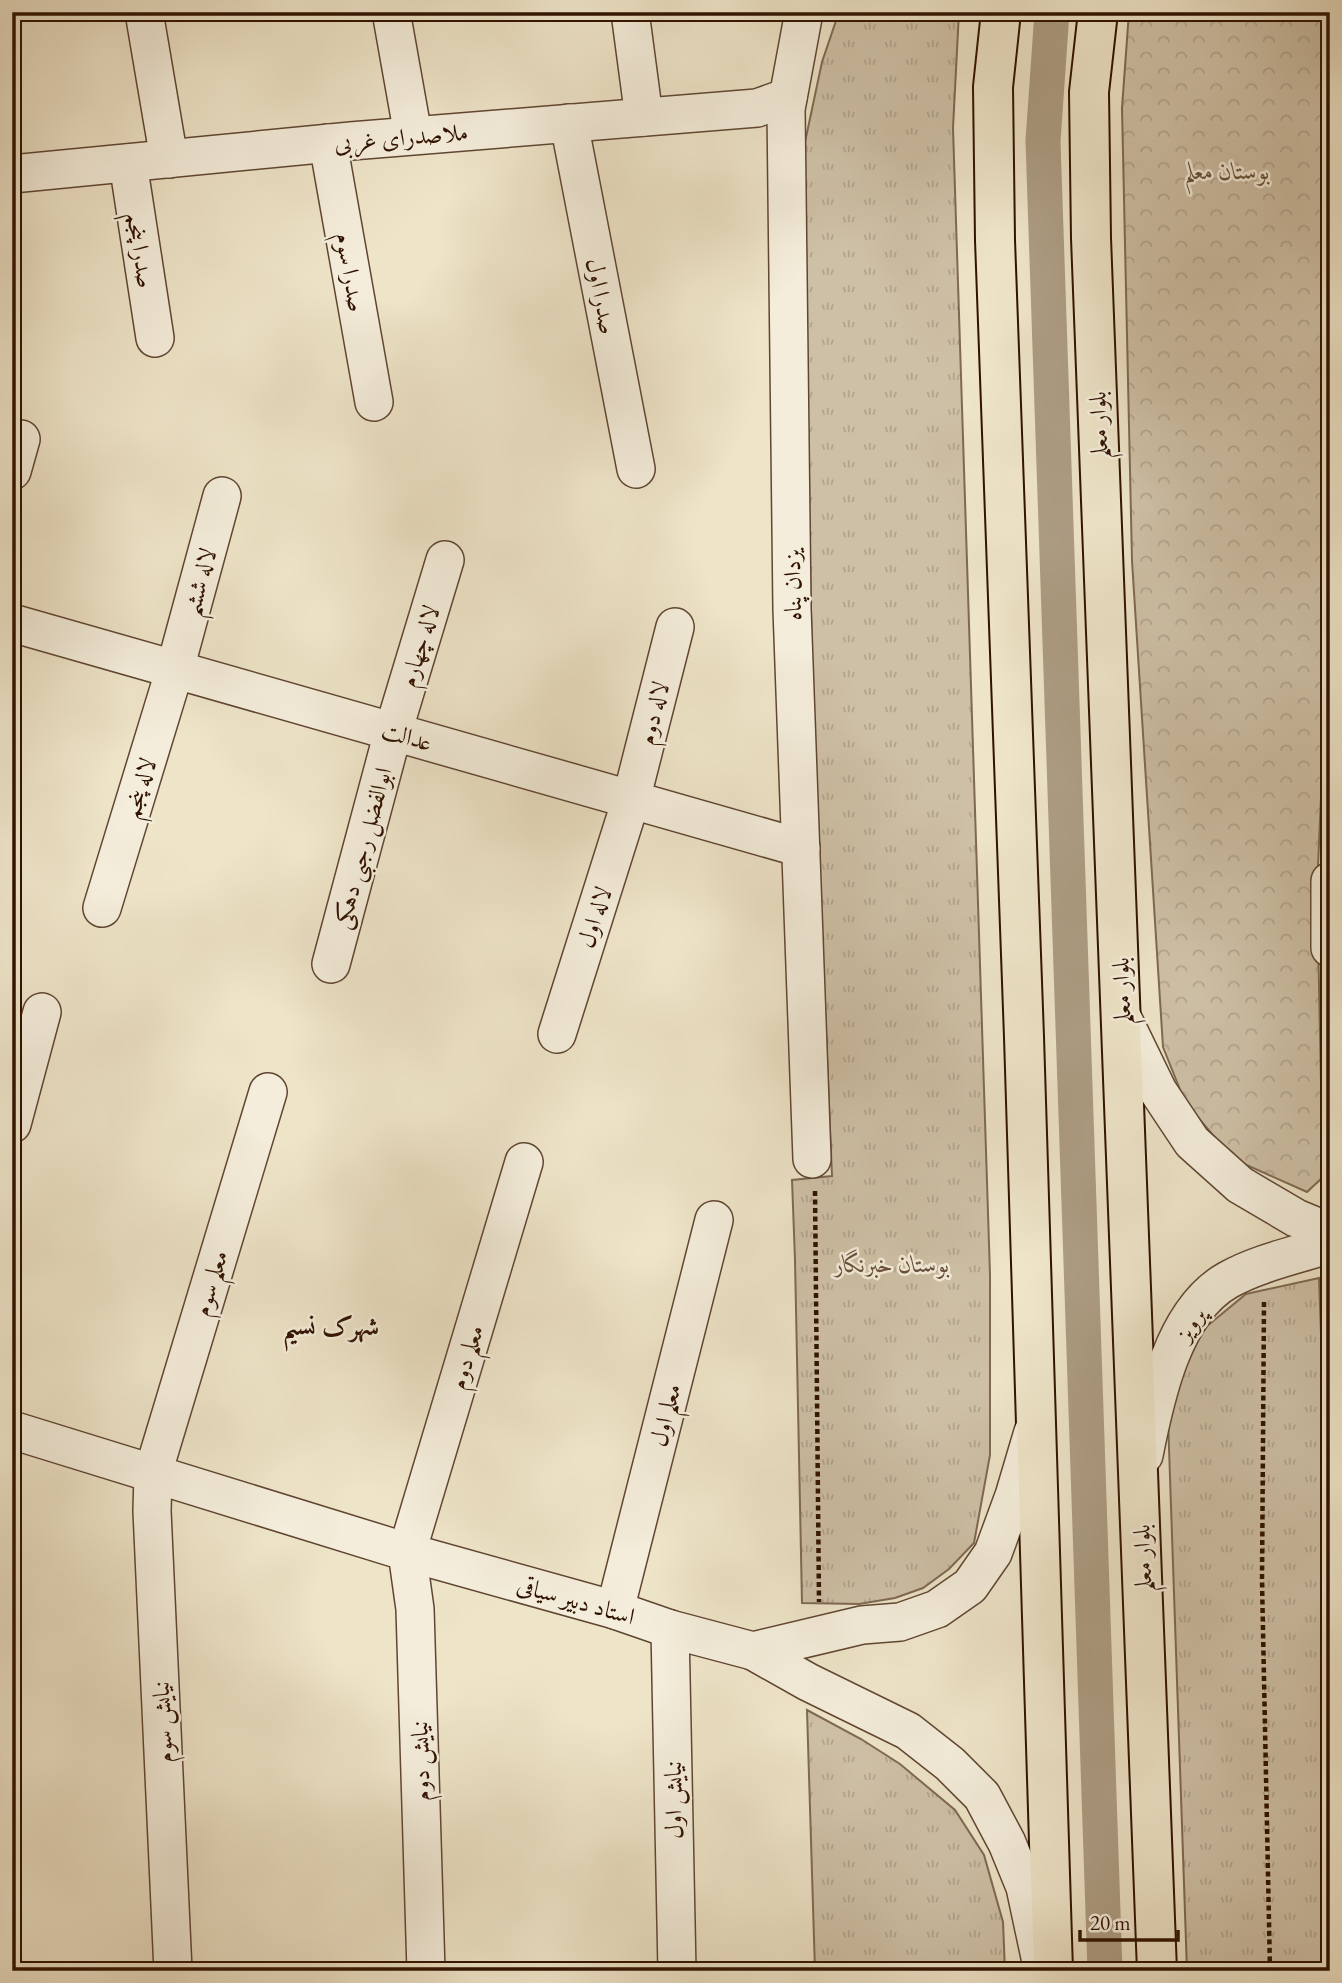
<svg xmlns="http://www.w3.org/2000/svg" width="1342" height="1983" viewBox="0 0 1342 1983" font-family="'EB Garamond',Amiri,serif">
	<defs>
		<pattern id="grass-tufts" width="24" height="20" patternUnits="userSpaceOnUse" patternTransform="scale(1.75)"><rect width="24" height="20" fill="#cec0a6"/><path d="M3 7l-1-3M5 7V3M7 7l1-3M15 17l-1-3M17 17v-4M19 17l1-3" fill="none" stroke="#b1a48d"/></pattern>
		<pattern id="forest-crowns" width="20" height="18" patternUnits="userSpaceOnUse" patternTransform="scale(1.75)"><rect width="20" height="18" fill="#cec0a6"/><path d="M2 6a3 3 0 1 1 6 0M12 15a3 3 0 1 1 6 0" fill="none" stroke="#b1a48d"/></pattern>
	</defs>
	<rect width="100%" height="100%" fill="#eee4c8"/>
	<filter id="stains"><feTurbulence type="fractalNoise" baseFrequency=".00286" numOctaves="4"/><feColorMatrix values="0 0 0 0 .2 0 0 0 0 .09 0 0 0 0 .02 0 0 0 .5 -.17"/></filter>
	<radialGradient id="worn" r=".72"><stop offset=".6" stop-color="#630" stop-opacity="0"/><stop offset="1" stop-color="#630" stop-opacity=".3"/></radialGradient>
	<g fill="url(#grass-tufts)" stroke="#7f6953" stroke-width="2">
		<path d="M839,12H959L953,128L990,1275V1455L974,1543L949,1569L923,1588L895,1598L859,1604L802,1603L795,1260L792,1180L832,1176L814,748L805,334V142L822,62Z"/>
		<path d="M1319,1278L1330,1585V1971H1187L1168,1419L1195,1336L1246,1294Z"/>
		<path d="M807,1710L861,1739L900,1764L955,1810L984,1855L1003,1922L1005,1971H815Z"/>
	</g>
	<path fill="url(#forest-crowns)" stroke="#7f6953" stroke-width="2" d="M1129,12H1330V591L1317,889L1323,1177L1307,1192L1233,1159L1185,1102L1163,1047L1132,561L1122,108Z"/>
	<g fill="none" stroke-linecap="round" stroke-linejoin="round">
		<path stroke="#ad9d84" stroke-width="35" d="M1052,12L1043,141L1105,1971"/>
		<g stroke="#604632" stroke-width="40">
			<g id="street">
				<path d="M144,12L169,159"/>
				<path d="M630,12L644,117"/>
				<path d="M804,12L786,109L792,609L812,1159"/>
				<path d="M392,17L413,135"/>
				<path d="M569,123L636,469"/>
				<path d="M328,143L374,402"/>
				<path d="M128,163L155,338"/>
				<path d="M12,174L351,141L757,108L788,97"/>
				<path d="M12,471L21,439"/>
				<path d="M12,623L801,848"/>
				<path d="M1330,881V948"/>
				<path d="M102,908L175,669L222,496"/>
				<path d="M331,964L393,732L445,560"/>
				<path d="M1122,1017L1158,1091L1192,1142L1240,1185L1296,1218L1330,1232"/>
				<path d="M557,1034L631,800L675,627"/>
				<path d="M12,1124L42,1012"/>
				<path d="M12,1430L407,1552L615,1610L670,1629L753,1651L862,1625L900,1622L937,1609L970,1586L993,1553L1014,1496L1033,1432"/>
				<path d="M1144,1455C1155,1399 1173,1311 1228,1280C1258,1263 1297,1255 1330,1244"/>
				<path d="M615,1610L714,1220"/>
				<path d="M670,1629L677,1971"/>
				<path d="M753,1651L808,1682L908,1731L950,1764L982,1796L1007,1843L1025,1887L1043,1971"/>
				<path d="M173,1971L152,1511L153,1473L268,1092"/>
				<path d="M426,1971L415,1609L407,1552L524,1162"/>
			</g>
		</g>
		<g stroke="#301200" stroke-width="42">
			<g id="primary">
				<path d="M1001,12L993,87L995,240L1024,1037L1053,1971"/>
				<path d="M1098,12L1089,92L1091,238L1157,1971"/>
			</g>
		</g>
		<g stroke="#301200" stroke-width="4.5" stroke-dasharray="5 3.5" stroke-linecap="butt">
			<path d="M815,1191L819,1602"/>
			<path d="M1264,1302L1262,1581L1270,1971"/>
		</g>
		<use href="#street" stroke="#f4eddb" stroke-width="37"/>
		<use href="#primary" stroke="#eee4c8" stroke-width="38"/>
	</g>
	<g text-anchor="middle" dominant-baseline="central" stroke-width="5" stroke-linejoin="round" paint-order="stroke">
		<g font-size="24" fill="#301200" stroke="#f4eddb">
			<text transform="translate(401 137) rotate(-5)">ملاصدرای غربی</text>
			<text transform="translate(141 250) rotate(81)">صدرا پنجم</text>
			<text transform="translate(351 272) rotate(80)">صدرا سوم</text>
			<text transform="translate(602 296) rotate(79)">صدرا اول</text>
			<text transform="translate(1098 425) rotate(-92)">بلوار معلم</text>
			<text transform="translate(199 582) rotate(-75)">لاله ششم</text>
			<text transform="translate(792 585) rotate(-91)">یزدان پناه</text>
			<text transform="translate(419 646) rotate(-73)">لاله چهارم</text>
			<text transform="translate(653 713) rotate(-76)">لاله دوم</text>
			<text transform="translate(407 736) rotate(16)">عدالت</text>
			<text transform="translate(139 788) rotate(-73)">لاله پنجم</text>
			<text transform="translate(362 848) rotate(-75)">ابوالفضل رجبی دهکی</text>
			<text transform="translate(594 917) rotate(-72)">لاله اول</text>
			<text transform="translate(1121 991) rotate(-92)">بلوار معلم</text>
			<text transform="translate(210 1283) rotate(-73)">معلم سوم</text>
			<text transform="translate(1190 1324) rotate(-57)">پرویز</text>
			<text transform="translate(466 1357) rotate(-73)">معلم دوم</text>
			<text transform="translate(665 1415) rotate(-76)">معلم اول</text>
			<text transform="translate(1142 1558) rotate(-92)">بلوار معلم</text>
			<text transform="translate(576 1600) rotate(16)">استاد دبیر سیاقی</text>
			<text transform="translate(162 1722) rotate(-93)">نیایش سوم</text>
			<text transform="translate(420 1761) rotate(-92)">نیایش دوم</text>
			<text transform="translate(673 1800) rotate(-91)">نیایش اول</text>
		</g>
		<g font-size="24" font-style="italic" fill="#674f3a" stroke="#f4eddb">
			<text x="1227" y="170">بوستان معلم</text>
			<text x="892" y="1263">بوستان خبرنگار</text>
		</g>
		<g font-size="26" font-weight="bold" fill="#301200" stroke="#f4eddb">
			<text x="331" y="1326">شهرک نسیم</text>
		</g>
	</g>
	<rect width="1342" height="1983" fill="none" stroke="#eee4c8" stroke-width="42"/>
	<rect x="14" y="14" width="1314" height="1955" fill="none" stroke="#301200" stroke-width="3.5"/>
	<rect x="21" y="21" width="1300" height="1941" fill="none" stroke="#301200" stroke-width="2"/>
	<path d="M1080 1930v10h98v-10" fill="none" stroke="#301200" stroke-width="3.5"/>
	<text x="1090" y="1930" font-size="21" fill="#301200" stroke="#f4eddb" stroke-width="5" paint-order="stroke">20 m</text>
	<rect width="100%" height="100%" filter="url(#stains)"/>
	<rect width="100%" height="100%" fill="url(#worn)"/>
</svg>
